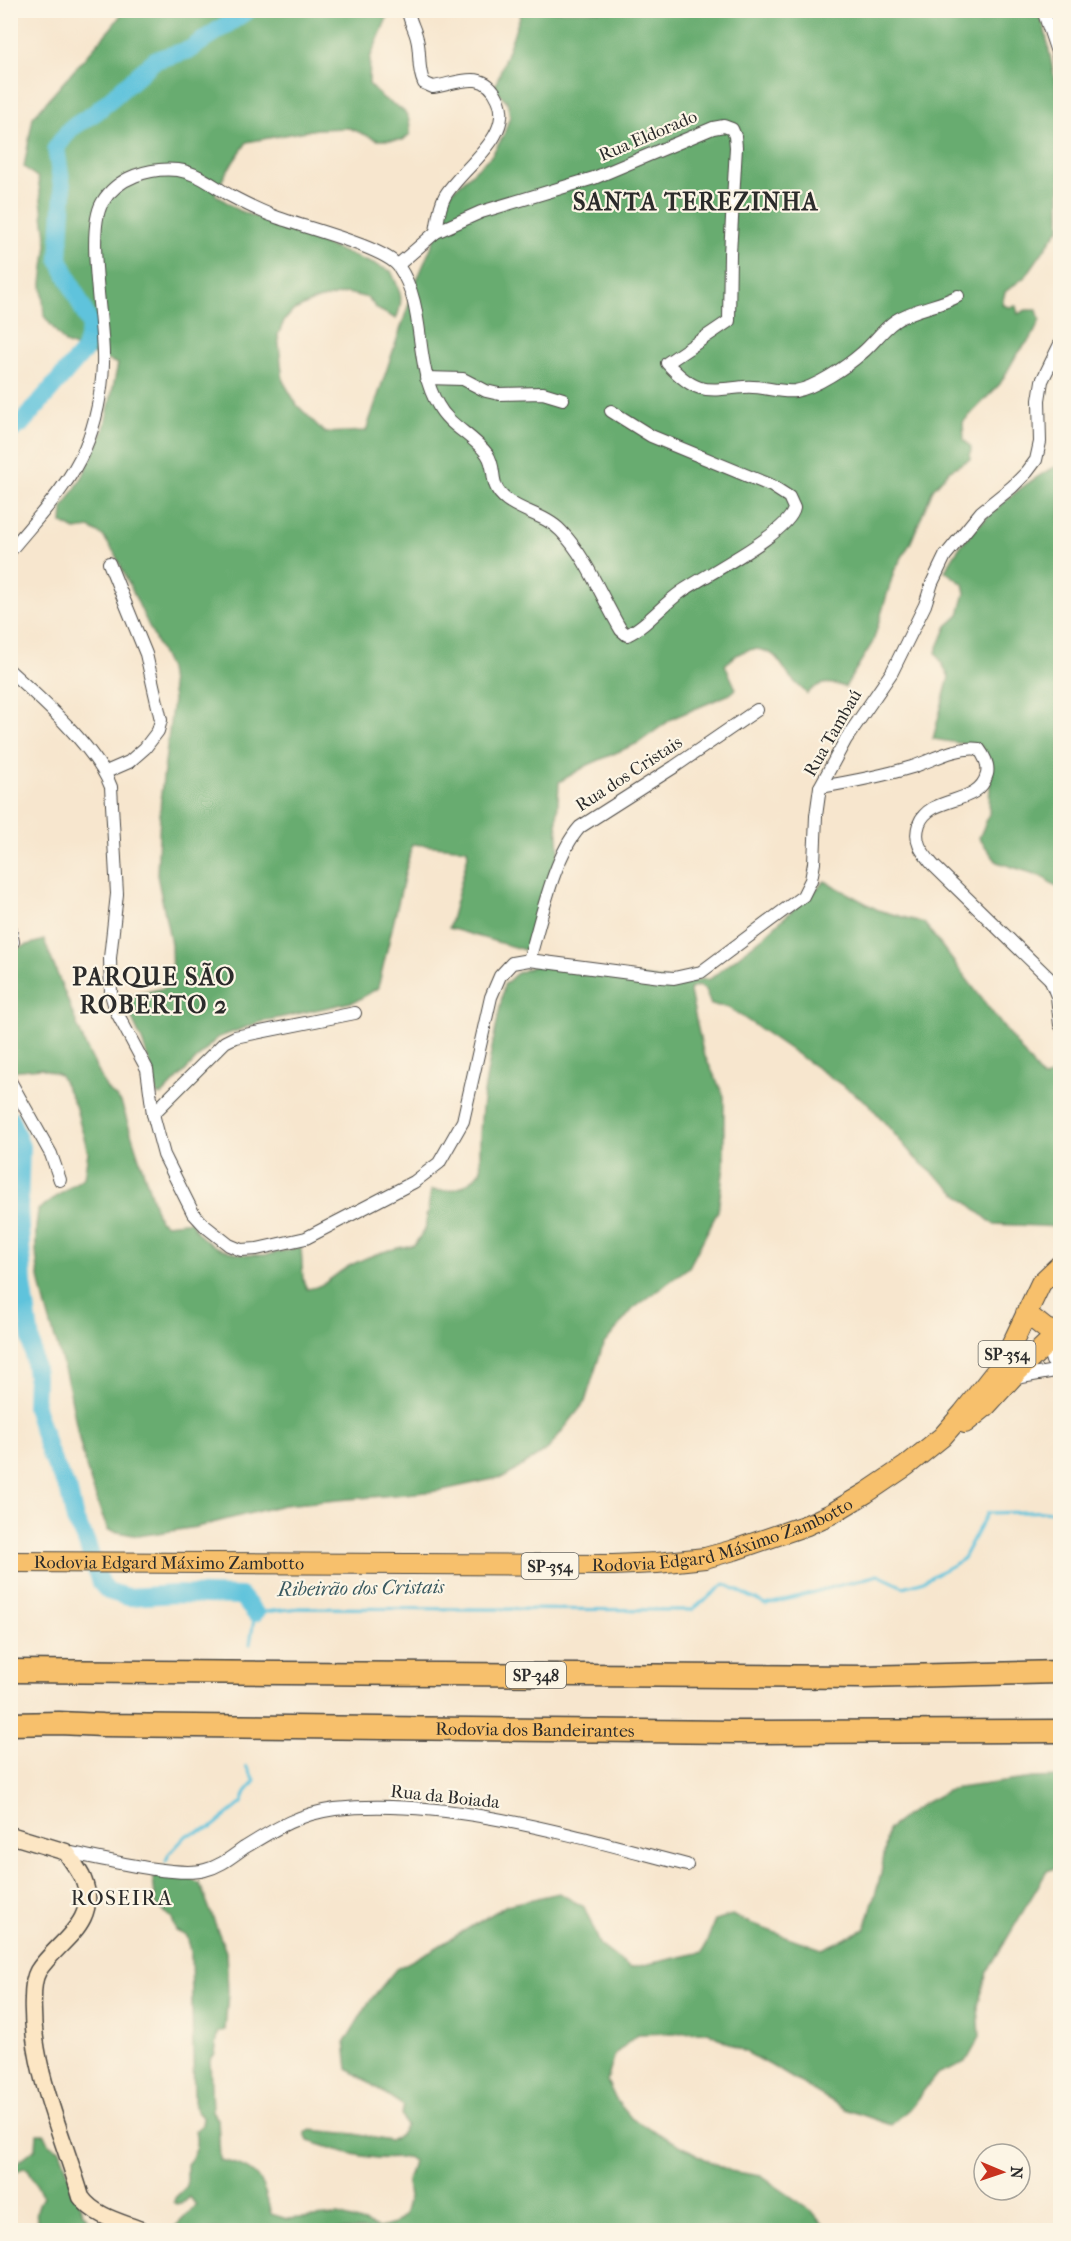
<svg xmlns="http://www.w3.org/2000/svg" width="1071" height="2241" viewBox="0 0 1071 2241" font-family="'IM FELL French Canon',serif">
	<rect width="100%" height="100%" fill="#fcf5e5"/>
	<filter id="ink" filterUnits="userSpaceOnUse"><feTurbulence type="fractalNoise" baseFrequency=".0167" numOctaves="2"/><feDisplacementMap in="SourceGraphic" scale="12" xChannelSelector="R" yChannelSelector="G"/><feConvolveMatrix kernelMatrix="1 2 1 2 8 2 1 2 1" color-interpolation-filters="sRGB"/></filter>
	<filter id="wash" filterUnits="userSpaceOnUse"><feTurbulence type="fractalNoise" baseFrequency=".008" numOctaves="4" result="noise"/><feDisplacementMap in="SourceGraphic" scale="24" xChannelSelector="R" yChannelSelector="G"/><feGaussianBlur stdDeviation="1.35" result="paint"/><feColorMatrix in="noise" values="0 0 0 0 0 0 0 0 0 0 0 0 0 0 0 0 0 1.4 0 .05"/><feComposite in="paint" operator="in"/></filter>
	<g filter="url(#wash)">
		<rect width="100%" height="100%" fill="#f7e6ce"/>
		<g fill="#67ac70" stroke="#496c4e" stroke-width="1.5">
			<path d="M124,11H390L370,58L369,84C373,88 378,94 383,98C400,110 411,108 410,134L403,140H378L349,128L317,129L247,142L227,171L215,194L238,210L391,271C400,291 405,298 396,319L377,309L368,298L347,293L313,301L293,311L284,321L278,335L283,381L297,405L325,433L366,431L417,280L443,219L450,193L491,156L503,137L510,116L507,101L494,89L522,11H1036L1044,25L1060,107V227L1026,276L1005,292L1002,304L1008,307L1016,306L1018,314L1026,310H1037L1040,320L1033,335L1016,356L1000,384L963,422L964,440L971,447L970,459L950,470L933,489L911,542L894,571L873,642L845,687C829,682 819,681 807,694C802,688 795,683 790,677C784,670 780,659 772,654C754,644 738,651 725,665L736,689L730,694L673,718L638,743L588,765L559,782L557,821L559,852L530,946L524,950L449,928L468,855L467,849L412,844L378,988L356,1001L260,1022L217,1038L162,1095H157C154,1076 149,1059 142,1041C136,1026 127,1013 127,997L167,987L172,980L171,944L157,875L161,794L173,700L169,669L114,552L103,536L90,528L75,530L62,523L63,508L83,476L104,429L118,364L65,343L44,316L42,283L47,244L38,178L24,167L33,117L111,28Z"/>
			<path d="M1055,467L1060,471V889L1041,876L997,862L979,838L989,815L990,781L982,747L933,739L949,677L936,652L947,626L959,615L965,593L963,584L945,571C951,561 957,550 965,540C990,512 1022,484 1055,467Z"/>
			<path d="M825,881L878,910L924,923L1043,1079L1060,1071V1227L993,1224L915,1158L868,1103L728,1007L711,1005L705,990L699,986L691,988L690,992L703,1052L724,1096V1166L718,1211L689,1267L633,1309L603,1345L585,1402L548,1449L507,1476L438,1491L283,1505L197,1527L138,1536L108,1530C96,1501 87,1473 80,1443C75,1423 73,1403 68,1384C53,1324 28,1274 38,1210L84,1177L88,1152L75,1105L60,1075L41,1068L11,1071V950L44,940L85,1045L107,1089L121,1102L159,1220L166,1224L191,1221C202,1249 236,1256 263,1255C276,1254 289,1249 301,1247L303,1280L307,1289C326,1287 335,1273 351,1265C370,1255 393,1248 414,1245L425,1230L431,1190C453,1193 467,1188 481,1170C475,1108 494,1046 504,985L516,974L538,964L676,981L710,979L764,936Z"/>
			<path d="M1060,1777V1866L1047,1871L987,1972L978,2006L980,2037L966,2062L937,2074L909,2109L891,2125L845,2109L770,2065L708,2032L638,2034L615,2054L607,2081L616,2100L632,2119L707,2160L730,2171L761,2176L812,2211L828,2230H172L196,2205L190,2197L184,2202L177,2204L174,2202L175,2198L187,2186V2164C196,2155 198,2144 195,2131L202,2125L203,2118L196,2111L194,2101L191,1951L187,1936L176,1931L172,1918L156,1905L153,1878L160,1874L191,1879L200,1884L226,1952L228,1992L225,2030L218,2033L215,2054L210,2060L212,2111L218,2119L220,2160C258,2168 262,2177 271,2214L287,2219L339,2215L379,2228L394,2224L404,2215L409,2198L407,2182L413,2161L407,2157C373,2163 340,2151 308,2141L305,2133L311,2130L355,2134L390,2141L399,2136L406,2126L401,2115L404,2106L348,2069L345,2042L369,2002L396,1969L434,1949L507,1905L559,1893L584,1907L601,1946L630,1968L703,1952L715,1920L732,1915L759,1927L822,1949L865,1929L881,1874L888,1829L919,1806L951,1789L1033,1778Z"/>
			<path d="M37,2134H45L50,2145L60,2150L83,2213L91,2222L113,2230H45C32,2221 36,2208 43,2197L28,2169L23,2168L11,2176V2167L36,2148Z"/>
		</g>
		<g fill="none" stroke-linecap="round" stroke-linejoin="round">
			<g stroke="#5ec3dc" stroke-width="3">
				<path d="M250,1644L255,1613L300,1608L692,1610L725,1584L766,1605L878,1575L904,1587L921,1582L962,1560L987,1513L1060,1511"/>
				<path d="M166,1861L169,1854L187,1835L211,1828L242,1803L246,1792L255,1781L246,1766"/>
			</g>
			<g stroke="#5ec3dc" stroke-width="18">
				<path d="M10,431L20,425L85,350L91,326L59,259L63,193L56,148L70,129L96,112L155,60L189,50L248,10"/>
				<path d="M10,1118L21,1147L19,1208L23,1284L36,1376L35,1407L51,1457L69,1492L75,1520L86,1541L100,1582L108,1591L128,1597L174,1594L241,1596L255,1613"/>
			</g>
		</g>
	</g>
	<g filter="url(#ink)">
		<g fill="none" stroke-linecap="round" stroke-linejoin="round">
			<g stroke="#4a4743" stroke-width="14">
				<g id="street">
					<path d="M408,10C409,21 415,29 417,39C421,54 417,69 424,83L433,87C456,84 484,67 498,99C515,136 461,168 445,196C439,206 438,220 436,232"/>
					<path d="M1043,10L1058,55L1060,71"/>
					<path d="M398,265L436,232L481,212L594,178L713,128L724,126L732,129L735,136L736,147L730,254L729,321L667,363C695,394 705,391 744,387C761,385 778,393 795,391C815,388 846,367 862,353C874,343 882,330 895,321C914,308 938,307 958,296"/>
					<path d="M426,378L463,379L486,391L499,394L543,393L563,399"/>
					<path d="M10,551C36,519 69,486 85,448C96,423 102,391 103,364C105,325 85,233 102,203C117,177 150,167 178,170C198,173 212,185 229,195C244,203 260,211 276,217C302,227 385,247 399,267C427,308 413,363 438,405C449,426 473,435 487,454C498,470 487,485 507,500C523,512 547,516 561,531C588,559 601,597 621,630L627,635C647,626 663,604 681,592C703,576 790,533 794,508L789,497L772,486L651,436L611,411"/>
					<path d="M10,671C41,699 97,749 111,787L117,894L110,958L111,994L116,1011L147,1069L153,1114L164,1155L193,1213L205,1226L229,1245L241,1250L257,1249L306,1238L414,1182L439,1163L463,1121L491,997L500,976L512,963L529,960L661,977L674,978L701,972L803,896L811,880L814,863L816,816L820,787L846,739L892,672L925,605L932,583L945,556L981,512L1012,487L1027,472L1036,460L1040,442L1039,400L1042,381L1060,344"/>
					<path d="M106,772L129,762L145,748L158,731L161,720L146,654L109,563"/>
					<path d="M820,787C851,782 882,776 912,767C933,760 956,746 979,749C985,757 989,765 987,774C979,807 930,794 919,824C913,842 922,852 933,865L1050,979L1057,996L1060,1025"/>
					<path d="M10,926L13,942"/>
					<path d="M529,960C541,921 553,857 580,827L674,767L757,710"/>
					<path d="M10,1081L51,1154L60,1180"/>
					<path d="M153,1114L225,1042L235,1037L355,1013"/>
					<path d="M1047,1344L1052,1361L1060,1368"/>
					<path d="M1011,1379L1060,1370"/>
					<path d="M66,1852C98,1858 177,1878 205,1870C221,1866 231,1857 244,1848C275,1829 298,1814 335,1809C448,1797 578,1837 687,1865"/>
				</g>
			</g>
			<g stroke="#4a4743" stroke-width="19">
				<path id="secondary" d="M10,1835L66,1852C72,1861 79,1870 83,1879C101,1923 57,1941 38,1971C34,1978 33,1990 33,1998C30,2067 62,2132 81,2197C94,2216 120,2222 141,2230"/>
			</g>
			<g stroke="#4a4743" stroke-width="22">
				<g id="primary">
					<path d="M1026,1313L1046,1329L1058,1333"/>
					<path d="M965,1423L986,1406L1018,1371L1060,1331"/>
					<path id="s1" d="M10,1562L613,1565L657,1563L705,1558L734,1550L807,1525L831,1514L866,1493L906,1466L942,1437L963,1413L1004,1361L1041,1283L1060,1265"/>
				</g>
			</g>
			<g stroke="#4a4743" stroke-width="25">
				<g id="highway">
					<path d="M10,1671L864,1677L1060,1672"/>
					<path id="s2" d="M10,1724L59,1723L103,1725L734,1732L1060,1731"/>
				</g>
			</g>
			<use href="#street" stroke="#fff" stroke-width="12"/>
			<use href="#secondary" stroke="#fce6c4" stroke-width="16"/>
			<use href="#primary" stroke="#f7c06c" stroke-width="20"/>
			<use href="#highway" stroke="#f7c06c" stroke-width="22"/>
		</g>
	</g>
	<g text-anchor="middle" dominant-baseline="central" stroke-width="4.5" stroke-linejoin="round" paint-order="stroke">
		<g fill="#fcf5e5" stroke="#6a6863" stroke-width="1.5">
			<rect x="978.5" y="1341" width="57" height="26" rx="4.5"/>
			<rect x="521.5" y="1553" width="57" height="26" rx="4.5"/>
			<rect x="506" y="1662" width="60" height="26" rx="4.5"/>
		</g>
		<g font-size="16" font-weight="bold" fill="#2b2b2b">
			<text x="1007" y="1354">SP-354</text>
			<text x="550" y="1566">SP-354</text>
			<text x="536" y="1675">SP-348</text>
		</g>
		<g font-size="18" fill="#2b2b2b" stroke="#fcf5e5">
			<text transform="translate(648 136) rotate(-23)">Rua Eldorado</text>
			<text transform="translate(833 733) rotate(-60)">Rua Tambaú</text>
			<text transform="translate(629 774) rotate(-33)">Rua dos Cristais</text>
			<text stroke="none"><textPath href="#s1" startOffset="717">Rodovia Edgard Máximo Zambotto</textPath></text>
			<text stroke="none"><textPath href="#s1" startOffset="159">Rodovia Edgard Máximo Zambotto</textPath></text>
			<text stroke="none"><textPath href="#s2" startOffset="525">Rodovia dos Bandeirantes</textPath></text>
			<text transform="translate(445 1797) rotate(6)">Rua da Boiada</text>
		</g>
		<g font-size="20" font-style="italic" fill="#3a5960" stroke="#fcf5e5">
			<text transform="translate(361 1588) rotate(-1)">Ribeirão dos Cristais</text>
		</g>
		<g font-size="21" letter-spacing="1.5" fill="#2b2b2b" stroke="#fcf5e5">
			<text x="122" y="1898">ROSEIRA</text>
		</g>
		<g font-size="24" font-weight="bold" letter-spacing="1.5" fill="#2b2b2b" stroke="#fcf5e5">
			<text x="696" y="202">SANTA TEREZINHA</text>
			<text x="154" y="977">PARQUE SÃO<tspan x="154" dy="28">ROBERTO 2</tspan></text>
		</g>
	</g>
	<rect width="1071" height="2241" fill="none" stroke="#fcf5e5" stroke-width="36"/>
	<g transform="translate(1002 2172) rotate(92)"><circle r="28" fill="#fcf5e5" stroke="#a8a49b" stroke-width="1.5"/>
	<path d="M0-4.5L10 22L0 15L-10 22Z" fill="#c8321e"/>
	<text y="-9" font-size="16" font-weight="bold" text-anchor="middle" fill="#2b2b2b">N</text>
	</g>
</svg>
